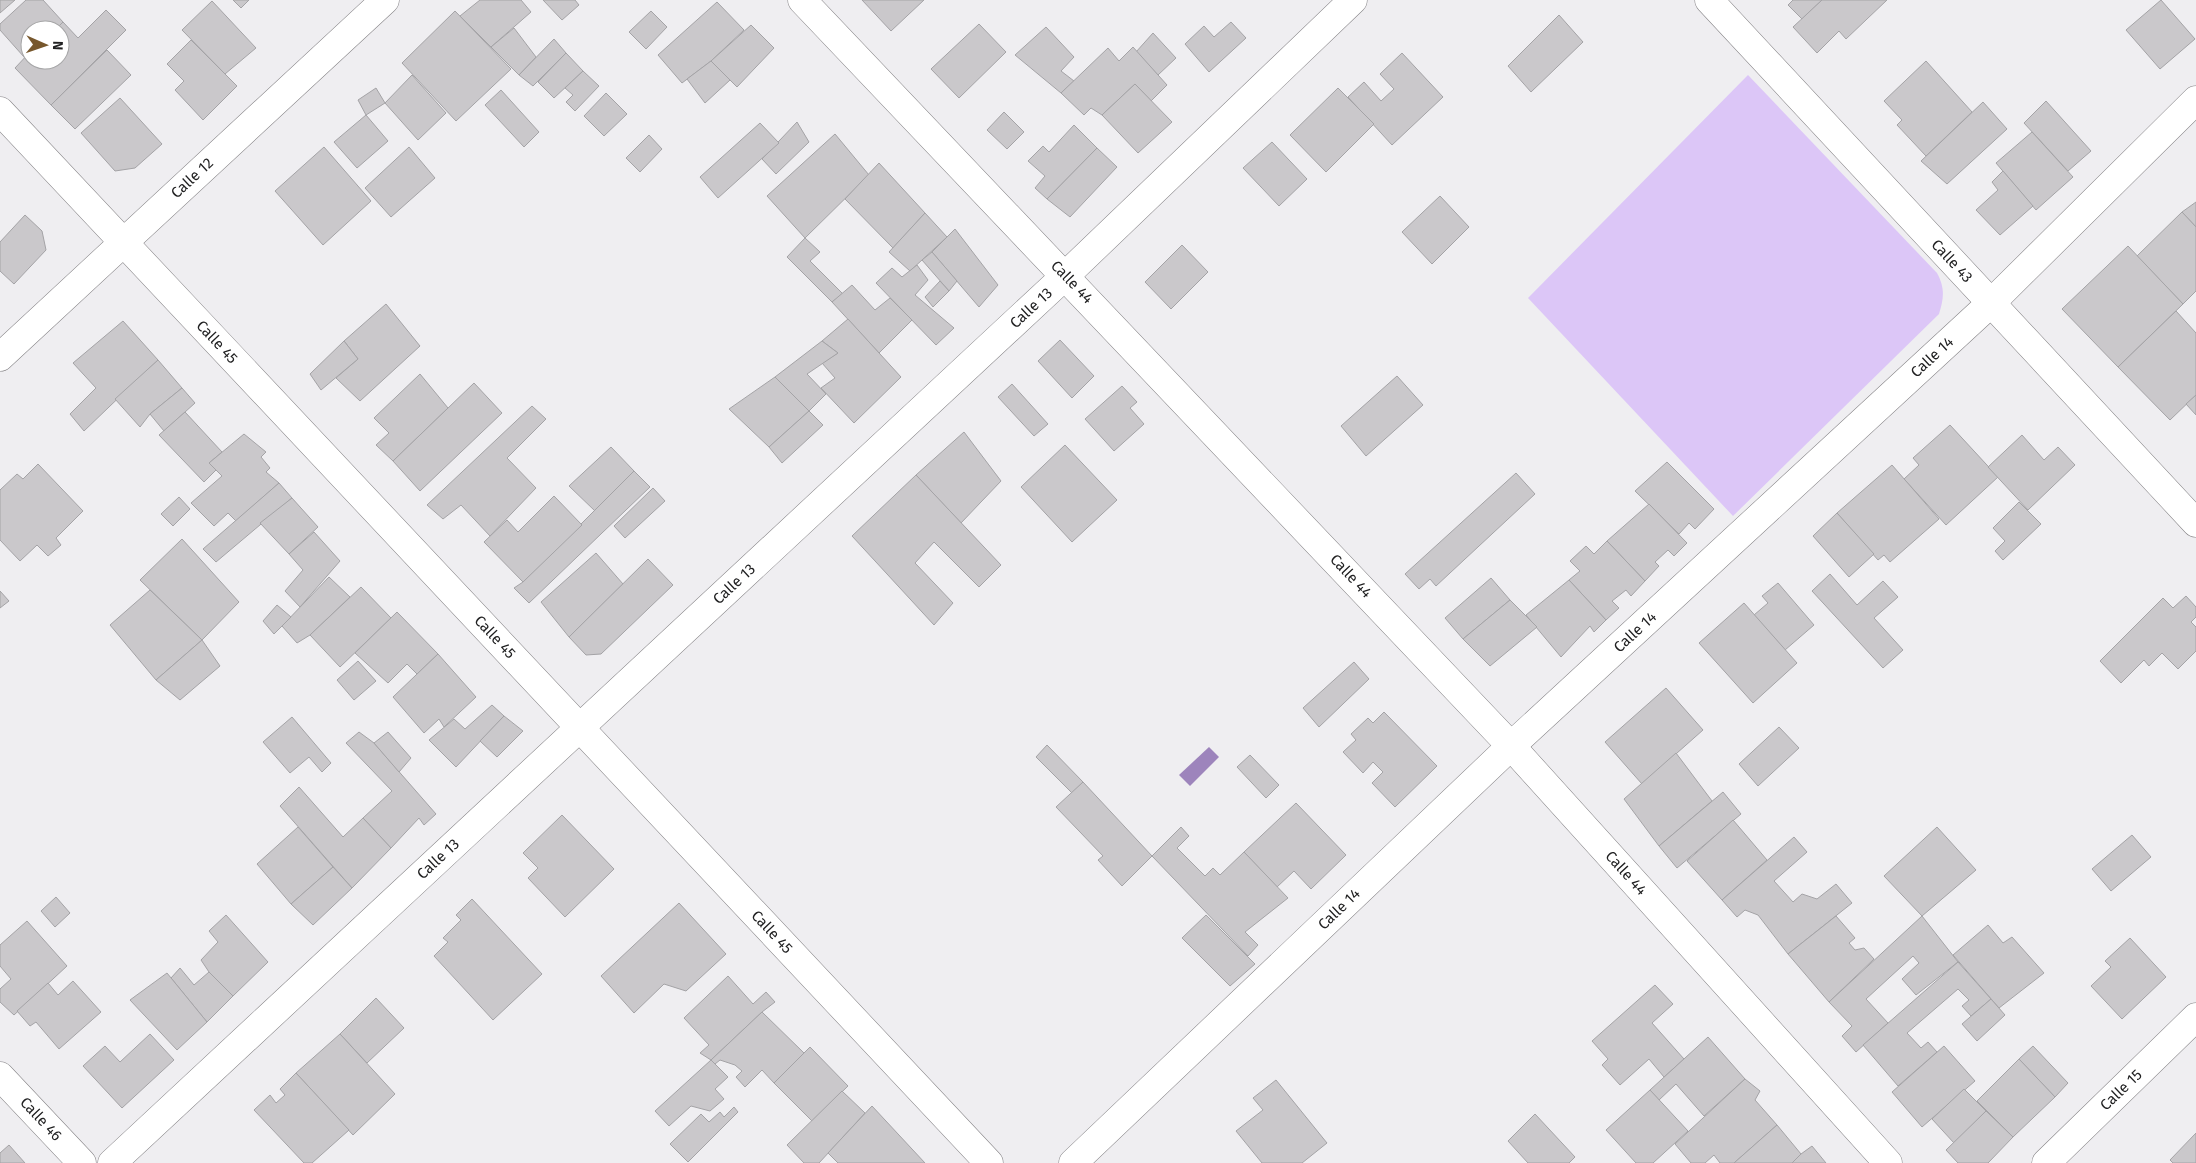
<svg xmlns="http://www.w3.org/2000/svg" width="2196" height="1163" viewBox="0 0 2196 1163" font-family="'Fira Sans',sans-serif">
	<rect width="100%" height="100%" fill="#efeef1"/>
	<path fill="#dcc6f7" d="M1748,75L1937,273C1945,288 1944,298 1939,314L1733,516L1528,298Z"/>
	<path fill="#9d84bc" d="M1209,747L1219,757L1190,786L1179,775Z"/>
	<g fill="#cac8cb" stroke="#a4a3a6">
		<path d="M0,0H15L0,13Z"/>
		<path d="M26,0H43L63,22L55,30H30V52L24,57L0,30V24Z"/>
		<path d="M233,0H249L241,8Z"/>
		<path d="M480,0H521L531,12L491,47L460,16Z"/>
		<path d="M543,0H575L579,5L562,20Z"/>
		<path d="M862,0H924L891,31Z"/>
		<path d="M1793,0H1822L1802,19L1788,5Z"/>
		<path d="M1822,0H1887L1846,39L1839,31L1817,53L1793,27Z"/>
		<path d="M2161,0L2195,39L2160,69L2126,30Z"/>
		<path d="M212,1L256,48L225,74L182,30Z"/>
		<path d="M717,2L744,30L711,61L682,83L658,55Z"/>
		<path d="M106,10L126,30L51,105L15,68L30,52V60H60V30H55L63,22L78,38Z"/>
		<path d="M455,11L511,69L456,121L402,63Z"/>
		<path d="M651,11L667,27L646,49L629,32Z"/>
		<path d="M1559,15L1583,42L1531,92L1508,66Z"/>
		<path d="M1231,22L1246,38L1209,72L1185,44L1204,26L1214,37Z"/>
		<path d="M979,24L1006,52L959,98L931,69Z"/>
		<path d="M751,25L774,48L737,87L711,61Z"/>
		<path d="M1046,27L1074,57L1061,71L1074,81L1061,93L1015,55Z"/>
		<path d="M514,28L536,57L519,75L491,47Z"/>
		<path d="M1153,33L1176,58L1158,75L1136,52Z"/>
		<path d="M554,39L566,53L533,86L519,75Z"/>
		<path d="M191,40L237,86L203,120L175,90L184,81L167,64Z"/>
		<path d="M1133,47L1167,85L1151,101L1135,84L1102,115L1091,108L1084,115L1061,93L1108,48L1119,61Z"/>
		<path d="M107,50L131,75L75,129L51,105Z"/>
		<path d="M566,53L583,71L554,98L538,82Z"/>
		<path d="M1402,53L1443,97L1392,145L1348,97L1364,82L1381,101L1394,89L1380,74Z"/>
		<path d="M711,61L730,80L705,103L687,79Z"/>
		<path d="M1926,61L1972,112L1926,156L1897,125L1902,120L1884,101Z"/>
		<path d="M583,71L599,86L575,111L566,102L573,95L565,88Z"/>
		<path d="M412,75L446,113L418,140L385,103Z"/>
		<path d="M1135,84L1172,122L1138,153L1102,115Z"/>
		<path d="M376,88L385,103L366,115L358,100Z"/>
		<path d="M1338,88L1374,124L1326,172L1290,135Z"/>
		<path d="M501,90L539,132L524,147L485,105Z"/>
		<path d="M606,93L627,114L604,136L584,116Z"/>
		<path d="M120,98L162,144L135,168L115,171L81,133Z"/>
		<path d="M2046,101L2091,151L2068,171L2024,123Z"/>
		<path d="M1983,102L2007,129L1947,184L1921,161Z"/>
		<path d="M1004,112L1024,132L1007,149L987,130Z"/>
		<path d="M366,115L388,141L357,168L334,142Z"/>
		<path d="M797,122L809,142L776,174L762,159Z"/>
		<path d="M760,123L779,143L718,198L700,177Z"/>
		<path d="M1074,125L1097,148L1047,199L1035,188L1045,176L1028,161L1043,146L1049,152Z"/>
		<path d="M2032,132L2073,177L2036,210L1996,163Z"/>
		<path d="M835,134L869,175L805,238L767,196Z"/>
		<path d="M649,135L662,149L640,172L626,158Z"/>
		<path d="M1272,142L1307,179L1279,206L1243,168Z"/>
		<path d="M324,147L371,201L323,245L275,191Z"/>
		<path d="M409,147L435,178L391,217L365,188Z"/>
		<path d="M1097,148L1117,167L1070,217L1047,199Z"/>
		<path d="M879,163L925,213L893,248L845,199Z"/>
		<path d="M2003,171L2033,206L2000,235L1976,210L1998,190L1992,182Z"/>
		<path d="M1440,196L1469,227L1432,264L1402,232Z"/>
		<path d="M2196,202V227L2182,212Z"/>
		<path d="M2182,212L2196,227V291L2183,304L2137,256Z"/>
		<path d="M925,213L947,237L910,271L889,252Z"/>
		<path d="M25,215L42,231L46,250L14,284L0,271V242Z"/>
		<path d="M955,229L998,285L979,307L932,252Z"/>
		<path d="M805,238L820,252L810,261L843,294L832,302L787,257Z"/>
		<path d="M1182,245L1208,272L1171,309L1145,282Z"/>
		<path d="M2128,246L2183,304L2118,367L2062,309Z"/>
		<path d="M932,252L957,281L949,291L922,260Z"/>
		<path d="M917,265L928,280L915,295L954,328L936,345L876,283L892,268L902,277Z"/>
		<path d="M940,281L949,291L933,307L925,297Z"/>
		<path d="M852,285L875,310L890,298L912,320L879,353L832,302Z"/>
		<path d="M386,304L420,346L360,401L336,378L358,359L344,341Z"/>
		<path d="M2176,311L2196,333V395L2170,420L2118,367Z"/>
		<path d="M848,319L901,377L854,423L821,388L835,378L822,363L838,353L822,341Z"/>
		<path d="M123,321L158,360L84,431L70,414L96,388L73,363Z"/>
		<path d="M1060,340L1094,376L1072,398L1038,361Z"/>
		<path d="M344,341L358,359L321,390L310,374Z"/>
		<path d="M822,341L838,353L807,374L826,394L809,411L775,377Z"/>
		<path d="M158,360L182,388L150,414L140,427L115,399Z"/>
		<path d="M420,374L448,408L393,461L376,445L389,433L374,418Z"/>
		<path d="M1397,376L1423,405L1366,456L1341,426Z"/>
		<path d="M775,377L809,411L769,447L729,409Z"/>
		<path d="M474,383L502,413L420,491L393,461Z"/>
		<path d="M1012,384L1048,424L1034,436L998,397Z"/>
		<path d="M1122,386L1137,402L1130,408L1144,424L1114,451L1085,419Z"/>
		<path d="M182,388L195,403L164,431L150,414Z"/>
		<path d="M2196,395V415L2186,404Z"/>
		<path d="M532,406L546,419L507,458L536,488L490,536L461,505L443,519L427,505Z"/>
		<path d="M809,411L823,425L782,463L769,447Z"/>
		<path d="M185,412L222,452L209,463L216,470L204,482L159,435Z"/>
		<path d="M1950,425L1998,477L1946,525L1904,479L1919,465L1913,458Z"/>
		<path d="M964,432L1001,481L961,523L916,475Z"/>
		<path d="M244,434L266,452L261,457L270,468L266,472L279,483L236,521L228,513L214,526L191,503L222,476L209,463Z"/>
		<path d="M2022,435L2044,460L2058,447L2075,465L2028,510L1988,467Z"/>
		<path d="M1065,445L1117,500L1072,542L1021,487Z"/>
		<path d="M611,447L634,471L595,511L569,486Z"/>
		<path d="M1667,462L1714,509L1695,529L1689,523L1679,534L1635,491Z"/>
		<path d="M38,464L83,511L56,538L61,545L48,556L37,545L20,561L0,540V490L17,474L23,479Z"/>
		<path d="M1892,465L1939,519L1890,562L1884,555L1878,560L1837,513Z"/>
		<path d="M634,471L650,487L529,603L514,588L523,582Z"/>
		<path d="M1516,473L1535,494L1436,586L1430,579L1419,589L1405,574Z"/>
		<path d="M916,475L1001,565L979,587L934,542L915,563L953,603L934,625L852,536Z"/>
		<path d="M279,483L292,498L216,562L203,549Z"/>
		<path d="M653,488L665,501L625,538L614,526Z"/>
		<path d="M554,496L582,525L523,582L484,542L507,520L518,532Z"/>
		<path d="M179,497L190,509L173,526L161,514Z"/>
		<path d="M292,498L318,527L289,554L260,523Z"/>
		<path d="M2019,502L2041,524L2003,560L1995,551L2005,541L1993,528Z"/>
		<path d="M1649,504L1687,543L1674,556L1668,550L1655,562L1659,566L1645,581L1607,541Z"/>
		<path d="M1837,513L1874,554L1849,577L1813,536Z"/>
		<path d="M314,532L340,561L300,607L285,591L303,570L289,554Z"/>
		<path d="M182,539L239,602L202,640L140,580Z"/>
		<path d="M1607,541L1645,581L1631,596L1626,590L1612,601L1619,608L1606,620L1569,580L1580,571L1570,561L1586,546L1594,554Z"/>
		<path d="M596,553L623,584L569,637L541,602Z"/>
		<path d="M648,559L673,585L601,654L586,655L569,637Z"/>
		<path d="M1830,574L1857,605L1883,581L1898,597L1874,618L1903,650L1883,668L1812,591Z"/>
		<path d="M329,577L350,597L310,635L297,643L282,626Z"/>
		<path d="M1491,578L1510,600L1463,639L1445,618Z"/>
		<path d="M1569,580L1606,620L1594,632L1590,626L1561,657L1526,615Z"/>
		<path d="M1778,583L1814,625L1785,650L1754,615L1768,603L1762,596Z"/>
		<path d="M361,587L391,618L340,667L310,635Z"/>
		<path d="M150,590L202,640L156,680L110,625Z"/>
		<path d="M0,591L9,601L0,608Z"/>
		<path d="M2186,596L2196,607V617L2191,622L2196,627V651L2178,669L2162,653L2149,666L2144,660L2121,683L2100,661L2163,598L2173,608Z"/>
		<path d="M1510,600L1537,627L1490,666L1463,639Z"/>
		<path d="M1744,603L1797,663L1753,703L1699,643Z"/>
		<path d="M277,605L291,617L274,634L263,621Z"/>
		<path d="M397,612L438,654L417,674L407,664L388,683L355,653Z"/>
		<path d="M202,640L220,666L180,700L156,680Z"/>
		<path d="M438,654L476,697L444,727L439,719L424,733L393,697Z"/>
		<path d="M358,661L376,681L354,700L337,680Z"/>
		<path d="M1354,662L1369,679L1319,727L1303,708Z"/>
		<path d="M1666,688L1703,730L1642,784L1605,742Z"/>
		<path d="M492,705L504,716L456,767L429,740L454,719L465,729Z"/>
		<path d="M1384,712L1437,766L1395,807L1372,783L1383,772L1373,762L1363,773L1343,752L1356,740L1351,734L1368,718L1373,723Z"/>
		<path d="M504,716L523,731L497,757L480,741Z"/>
		<path d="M292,717L331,763L322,772L309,757L290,773L263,742Z"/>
		<path d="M1779,727L1799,748L1758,786L1739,764Z"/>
		<path d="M359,732L374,743L436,814L424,825L419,818L391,848L363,818L392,791L346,743Z"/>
		<path d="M388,732L411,758L399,772L374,743Z"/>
		<path d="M1047,745L1083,782L1072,793L1036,757Z"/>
		<path d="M1676,753L1712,801L1659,846L1624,799Z"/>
		<path d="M1250,755L1279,785L1266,798L1237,767Z"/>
		<path d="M1083,782L1152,856L1122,886L1098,860L1103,856L1056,807Z"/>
		<path d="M299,787L343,837L363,818L391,848L352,888L280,806Z"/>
		<path d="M1723,792L1741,814L1677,868L1659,846Z"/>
		<path d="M1296,803L1346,855L1311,889L1294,871L1277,887L1244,852Z"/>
		<path d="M562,815L614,869L565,917L528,878L538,868L523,853Z"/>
		<path d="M1733,820L1767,860L1722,900L1687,861Z"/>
		<path d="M298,827L333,867L291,904L257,864Z"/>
		<path d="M1181,827L1189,836L1177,848L1205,876L1213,868L1220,875L1244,852L1288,898L1245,932L1258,945L1248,956L1152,856Z"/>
		<path d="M1937,827L1976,870L1922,916L1884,876Z"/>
		<path d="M2132,835L2151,857L2111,891L2092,869Z"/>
		<path d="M1794,837L1807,852L1774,881L1793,902L1802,894L1817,899L1836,884L1852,903L1788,954L1758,915L1745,910L1737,917L1722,900Z"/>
		<path d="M333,867L352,888L313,925L291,904Z"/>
		<path d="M56,897L70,913L55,927L41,911Z"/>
		<path d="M472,899L542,974L493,1020L434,956L448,942L443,938L461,920L456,915Z"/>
		<path d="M679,903L726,954L686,991L664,984L634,1013L601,976Z"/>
		<path d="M226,915L268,962L233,996L209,972L201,960L218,942L209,931Z"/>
		<path d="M1206,915L1255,964L1230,986L1182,938Z"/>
		<path d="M1836,916L1855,938L1849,943L1855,950L1864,948L1874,959L1829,1002L1788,954Z"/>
		<path d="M1922,916L1958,962L1916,995L1902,979L1919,963L1913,956L1866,999L1888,1023L1856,1052L1842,1036L1852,1026L1829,1002Z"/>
		<path d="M27,921L67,966L14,1015L0,1002V989L11,979L0,966V945Z"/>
		<path d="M1988,925L2003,943L2012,937L2044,973L1999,1008L1953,955Z"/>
		<path d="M2130,938L2166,977L2122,1019L2091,986L2111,967L2105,961Z"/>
		<path d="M1958,962L1991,999L1971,1016L1962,1006L1969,1000L1958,989L1907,1033L1921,1048L1928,1042L1937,1052L1898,1086L1863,1045Z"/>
		<path d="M180,968L194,985L209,972L233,996L207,1022L171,978Z"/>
		<path d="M167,973L207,1022L177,1050L130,1000Z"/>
		<path d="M728,976L753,1004L766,992L775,1002L762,1012L711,1060L700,1053L709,1045L684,1018Z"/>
		<path d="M73,981L101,1012L59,1049L36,1022L30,1026L17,1011L48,983L58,995Z"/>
		<path d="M1655,985L1673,1004L1652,1023L1684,1059L1664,1077L1649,1059L1620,1085L1602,1065L1608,1059L1592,1041Z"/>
		<path d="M376,998L404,1028L367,1063L340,1034Z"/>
		<path d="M1991,999L2005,1015L1977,1041L1962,1024Z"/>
		<path d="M762,1012L804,1053L774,1083L762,1070L745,1087L736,1077L742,1071L735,1065L720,1060L715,1064L711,1060Z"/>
		<path d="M150,1034L174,1060L122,1108L83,1066L105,1046L120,1062Z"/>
		<path d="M340,1034L395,1094L353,1135L296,1073Z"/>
		<path d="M1708,1037L1745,1079L1704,1116L1676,1084L1659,1100L1650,1090Z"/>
		<path d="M1944,1046L1975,1081L1922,1127L1892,1092Z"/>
		<path d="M2033,1046L2068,1083L2055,1097L2019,1059Z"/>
		<path d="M810,1047L848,1086L812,1121L774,1083Z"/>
		<path d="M2019,1059L2055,1097L2013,1137L1977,1101Z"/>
		<path d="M711,1060L728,1077L715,1089L724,1099L710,1111L691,1106L669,1126L655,1111Z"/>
		<path d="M296,1073L349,1130L312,1163H304L254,1110L270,1095L276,1103L285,1095L280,1089Z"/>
		<path d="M1745,1079L1760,1091L1755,1100L1777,1125L1734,1163H1720L1714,1155L1705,1163H1691L1675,1144Z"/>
		<path d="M1276,1080L1327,1143L1302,1163H1262L1236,1131L1263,1110L1253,1098Z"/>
		<path d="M1964,1089L1986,1111L1954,1143L1932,1119Z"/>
		<path d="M1650,1090L1688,1131L1653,1163H1636L1606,1130Z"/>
		<path d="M842,1091L865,1113L819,1163H804L787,1145Z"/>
		<path d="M872,1106L925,1163H838L828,1153Z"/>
		<path d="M734,1107L738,1112L688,1162L670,1144L701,1114L709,1122L720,1112L724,1117Z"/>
		<path d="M1986,1111L2013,1137L1988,1163H1958L1946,1150Z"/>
		<path d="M1535,1114L1575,1157L1569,1163H1528L1508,1141Z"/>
		<path d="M1777,1125L1801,1154L1792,1163H1734Z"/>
		<path d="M2196,1133V1163H2173L2170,1160Z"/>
		<path d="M9,1145L25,1163H0V1153Z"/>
		<path d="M1812,1146L1826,1163H1792L1801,1154Z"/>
	</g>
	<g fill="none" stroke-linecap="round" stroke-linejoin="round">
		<g stroke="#848285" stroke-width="29">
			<g id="minor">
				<path d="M802,0L1511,746L1888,1163"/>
				<path d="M1709,0L2196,523"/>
				<path d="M0,111L989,1163"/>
				<path d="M0,357L385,0"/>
				<path d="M0,1076L82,1163"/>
				<path d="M112,1163L1065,276L1353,0"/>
				<path d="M1073,1163L1511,746L1991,303L2196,100"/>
				<path d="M2046,1163L2196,1017"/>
			</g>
		</g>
		<use href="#minor" stroke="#fff" stroke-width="28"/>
	</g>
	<g text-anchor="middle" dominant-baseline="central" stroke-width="4" stroke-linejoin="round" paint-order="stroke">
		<g font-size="15" fill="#212122" stroke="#fff">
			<text transform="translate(192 178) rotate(-43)">Calle 12</text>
			<text transform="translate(1952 261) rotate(47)">Calle 43</text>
			<text transform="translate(1072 282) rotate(46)">Calle 44</text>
			<text transform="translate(1031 308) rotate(-43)">Calle 13</text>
			<text transform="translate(217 342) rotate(47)">Calle 45</text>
			<text transform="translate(1932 357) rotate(-43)">Calle 14</text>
			<text transform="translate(1351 576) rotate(47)">Calle 44</text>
			<text transform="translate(734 584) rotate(-43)">Calle 13</text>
			<text transform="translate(1635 632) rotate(-43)">Calle 14</text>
			<text transform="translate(495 637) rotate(47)">Calle 45</text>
			<text transform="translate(438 859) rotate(-43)">Calle 13</text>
			<text transform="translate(1626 873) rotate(48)">Calle 44</text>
			<text transform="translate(1339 909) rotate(-44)">Calle 14</text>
			<text transform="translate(772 932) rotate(47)">Calle 45</text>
			<text transform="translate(2121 1090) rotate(-44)">Calle 15</text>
			<text transform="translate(41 1119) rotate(47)">Calle 46</text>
		</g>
	</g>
	<g transform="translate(45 45) rotate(92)"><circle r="24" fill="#ffffff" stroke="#a6a6a7"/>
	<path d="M0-4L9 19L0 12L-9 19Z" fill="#77572d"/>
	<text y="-8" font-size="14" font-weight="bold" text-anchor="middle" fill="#212122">N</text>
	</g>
</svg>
